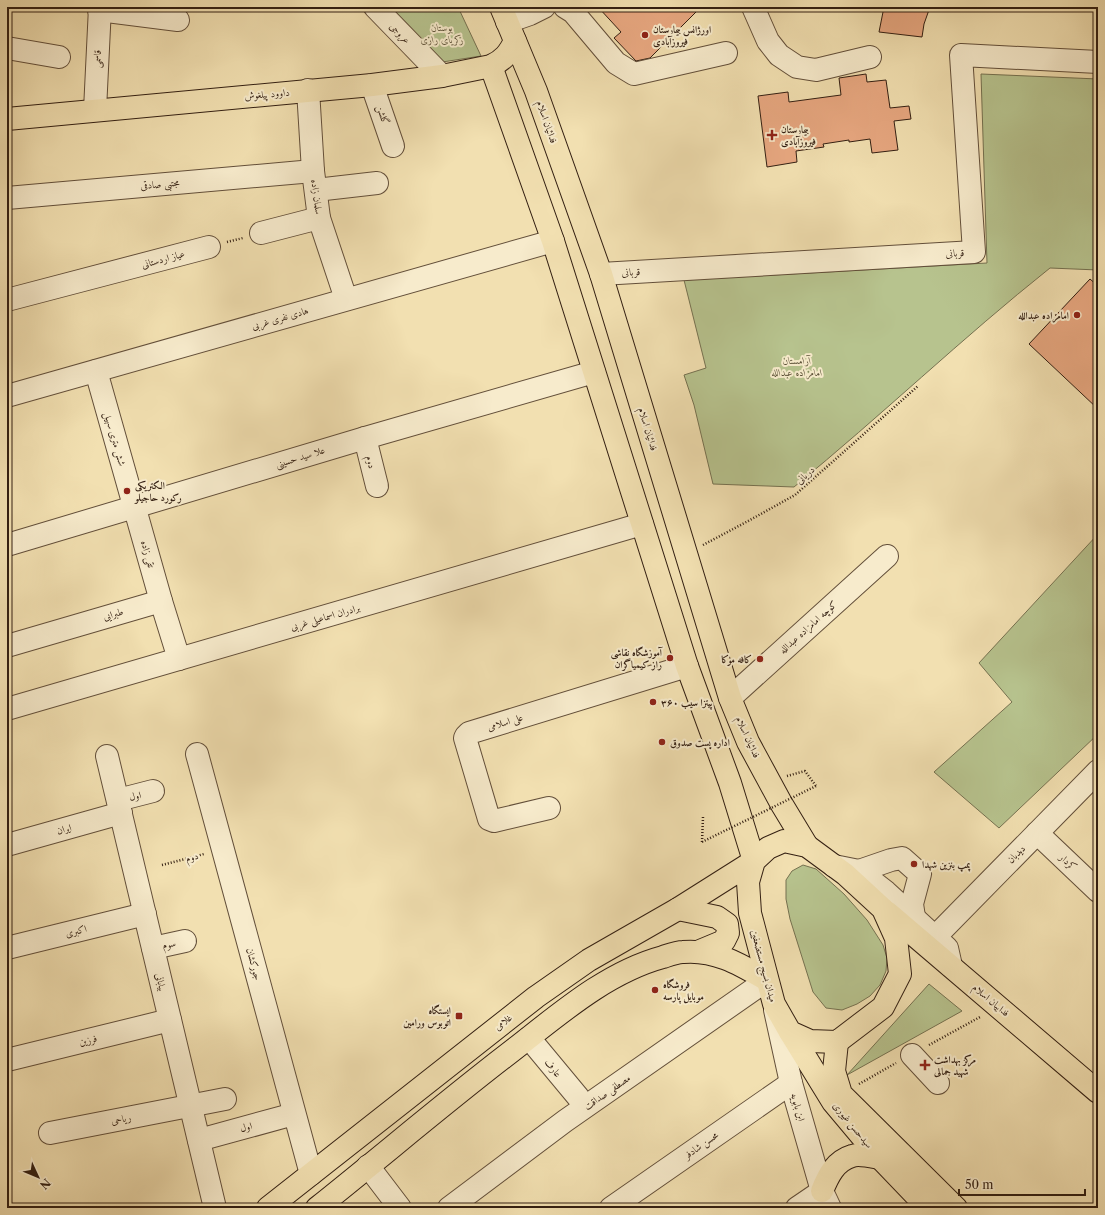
<svg xmlns="http://www.w3.org/2000/svg" width="1105" height="1215" viewBox="0 0 1105 1215" font-family="'Libre Caslon Text',Amiri,serif">
	<rect width="100%" height="100%" fill="#f2e0b1"/>
	<filter id="stains"><feTurbulence type="fractalNoise" baseFrequency=".005" numOctaves="4"/><feColorMatrix values="0 0 0 0 .2 0 0 0 0 .09 0 0 0 0 .02 0 0 0 .5 -.17"/></filter>
	<radialGradient id="worn" r=".72"><stop offset=".6" stop-color="#630" stop-opacity="0"/><stop offset="1" stop-color="#630" stop-opacity=".3"/></radialGradient>
	<g fill="#b7c38e" stroke="#757150">
		<path d="M381,7H458L481,56L436,63Z"/>
		<path d="M981,74L1098,79V270L1050,268C962,338 881,416 794,487L713,484L694,405L684,375L706,368L684,280L987,263Z"/>
		<path d="M1098,534V734L999,828L934,772L1012,702L979,663Z"/>
		<path d="M803,865L816,869L844,894L867,920L883,945L887,958L886,971L880,985L870,996L857,1004L842,1010L826,1008L813,992L790,919L786,899V880L792,871Z"/>
		<path d="M929,984L962,1011L847,1075Z"/>
	</g>
	<g fill="#e7a780" stroke="#331f12">
		<path d="M598,7H701L650,58L636,61L614,38L621,32Z"/>
		<path d="M884,7H930L924,24L922,37L879,32Z"/>
		<path d="M866,74L867,82L886,80L890,108L909,106L911,119L894,121L898,150L872,153L870,139L849,142V140L823,144L824,147L796,151L797,162L767,167L758,96L788,92L789,102L841,95L839,78Z"/>
		<path d="M1090,279L1098,286V409L1029,344Z"/>
	</g>
	<g fill="none" stroke-linecap="round" stroke-linejoin="round">
		<g stroke="#634f3a" stroke-width="24">
			<g id="minor">
				<path d="M375,7L442,76"/>
				<path d="M565,7L573,12L616,63L634,74L726,53"/>
				<path d="M753,7L768,41L779,55L797,67L816,70L870,57"/>
				<path d="M99,10L178,20"/>
				<path d="M507,22L530,14L544,7"/>
				<path d="M7,48L59,57"/>
				<path d="M372,85L393,146"/>
				<path d="M308,90L313,171L319,218L346,299"/>
				<path d="M95,110L100,7"/>
				<path d="M316,190L377,183"/>
				<path d="M7,198L313,171"/>
				<path d="M261,233L319,218"/>
				<path d="M601,274L974,252L961,55L1098,62"/>
				<path d="M7,300L209,247"/>
				<path d="M96,371L161,601L179,659"/>
				<path d="M7,396L553,241"/>
				<path d="M365,438L377,486"/>
				<path d="M7,545L365,438L594,372"/>
				<path d="M7,646L161,601"/>
				<path d="M730,698L887,556"/>
				<path d="M7,709L642,524"/>
				<path d="M197,754L311,1174"/>
				<path d="M107,756L215,1208"/>
				<path d="M118,800L153,791"/>
				<path d="M549,808L494,821L489,819L465,738L466,736L469,733L687,666"/>
				<path d="M1037,833L1098,891"/>
				<path d="M7,845L121,813"/>
				<path d="M834,866L859,871L886,892L947,948L951,966"/>
				<path d="M859,871L891,860L902,858L920,874L912,904L914,917"/>
				<path d="M935,937L1098,771"/>
				<path d="M7,948L145,914"/>
				<path d="M153,948L185,941"/>
				<path d="M775,1010L791,1083L822,1191L830,1208"/>
				<path d="M529,1038L578,1097"/>
				<path d="M912,1055L938,1083"/>
				<path d="M7,1060L170,1020"/>
				<path d="M50,1133L225,1099"/>
				<path d="M199,1140L294,1114"/>
				<path d="M368,1166L400,1208"/>
				<path d="M449,1208L565,1121L767,980"/>
				<path d="M611,1208L791,1083"/>
				<path d="M797,1208L822,1191"/>
			</g>
		</g>
		<g stroke="#331f12" stroke-width="24">
			<g id="major">
				<path d="M501,7L536,91L601,274L730,698L748,742L781,803L807,846"/>
				<path d="M491,66L553,241L687,666L730,783L754,861"/>
				<path d="M7,119L372,85L442,76L491,66C504,60 509,53 515,41"/>
				<path d="M678,909L717,917L727,924L728,933L724,941L700,951"/>
				<path d="M887,912L1098,1092"/>
				<path d="M790,1032L833,1102L880,1158L928,1208"/>
				<path d="M837,1042L834,1071L841,1094L956,1208"/>
				<path d="M822,1191C828,1176 835,1161 852,1156C860,1153 877,1158 886,1159"/>
				<path d="M268,1208L536,997L589,960L678,909L754,861L768,848L784,841L807,846L845,874L883,909L896,938L900,974L883,1007L837,1042L810,1041L790,1032L774,1004L750,913L748,882L754,861"/>
				<path d="M317,1208C381,1157 443,1104 508,1054C555,1018 604,973 663,957C669,955 677,952 683,952C715,949 741,965 767,980"/>
			</g>
		</g>
		<g stroke="#331f12" stroke-width="2.5" stroke-dasharray="1 2" stroke-linecap="butt">
			<path d="M227,242L243,238"/>
			<path d="M703,545L750,520L795,495L918,386"/>
			<path d="M787,776L805,771L816,786"/>
			<path d="M702,842L703,817"/>
			<path d="M162,865L204,854"/>
			<path d="M929,1045L980,1017"/>
			<path d="M859,1084L896,1063"/>
		</g>
		<use href="#minor" stroke="#f7ebcc" stroke-width="22"/>
		<use href="#major" stroke="#f2e0b1" stroke-width="22"/>
		<path stroke="#331f12" stroke-width="2.5" stroke-dasharray="1 2" stroke-linecap="butt" d="M702,842L816,786"/>
	</g>
	<g fill="#8f2418" stroke="#f7ebcc" stroke-width="1.5">
		<circle cx="645" cy="35" r="4"/>
		<path d="M770 129h4v4h4v4h-4v4h-4v-4h-4v-4h4z"/>
		<circle cx="1077" cy="315" r="4"/>
		<circle cx="127" cy="491" r="4"/>
		<circle cx="670" cy="658" r="4"/>
		<circle cx="760" cy="659" r="4"/>
		<circle cx="653" cy="702" r="4"/>
		<circle cx="662" cy="742" r="4"/>
		<circle cx="914" cy="864" r="4"/>
		<circle cx="655" cy="990" r="4"/>
		<rect x="455" y="1012" width="8" height="8" rx="2"/>
		<path d="M923 1059h4v4h4v4h-4v4h-4v-4h-4v-4h4z"/>
	</g>
	<g text-anchor="middle" dominant-baseline="central" stroke-width="4" stroke-linejoin="round" paint-order="stroke">
		<g font-size="10" font-style="italic" fill="#5b5037" stroke="#f7ebcc">
			<text x="442" y="27">بوستان<tspan x="442" dy="12">زکریای رازی</tspan></text>
			<text x="797" y="360">آرامستان<tspan x="797" dy="12">امامزاده عبدالله</tspan></text>
		</g>
		<g font-size="10" font-weight="bold" fill="#331f12" stroke="#f7ebcc" text-anchor="start">
			<text x="653" y="29">اورژانس بیمارستان<tspan x="653" dy="12">فیروزآبادی</tspan></text>
			<text x="781" y="129">بیمارستان<tspan x="781" dy="12">فیروزآبادی</tspan></text>
			<text x="1069" y="315" text-anchor="end">امامزاده عبدالله</text>
			<text x="135" y="485">الکتریکی<tspan x="135" dy="12">رکورد حاجیلو</tspan></text>
			<text x="662" y="652" text-anchor="end">آموزشگاه نقاشی<tspan x="662" dy="12">راز کیمیاگران</tspan></text>
			<text x="752" y="659" text-anchor="end">کافه موکا</text>
			<text x="661" y="702">پیتزا سیب ۳۶۰</text>
			<text x="670" y="742">اداره پست صدوق</text>
			<text x="922" y="864">پمپ بنزین شهدا</text>
			<text x="663" y="984">فروشگاه<tspan x="663" dy="12">موبایل پارسه</tspan></text>
			<text x="451" y="1010" text-anchor="end">ایستگاه<tspan x="451" dy="12">اتوبوس ورامین</tspan></text>
			<text x="934" y="1059">مرکز بهداشت<tspan x="934" dy="12">شهید جمالی</tspan></text>
		</g>
		<g font-size="10" fill="#331f12" stroke="#f7ebcc">
			<text transform="translate(400 33) rotate(46)">عروجی</text>
			<text transform="translate(97 59) rotate(-88)">قاسمی</text>
			<text transform="translate(267 94) rotate(-5)">داوود پیلغوش</text>
			<text transform="translate(383 115) rotate(71)">گلشن</text>
			<text transform="translate(547 122) rotate(71)">فدائیان اسلام</text>
			<text transform="translate(160 184) rotate(-5)">مجتبی صادقی</text>
			<text transform="translate(317 197) rotate(83)">سلمان زاده</text>
			<text transform="translate(955 253) rotate(-3)">قربانی</text>
			<text transform="translate(163 259) rotate(-15)">عیاز اردستانی</text>
			<text transform="translate(631 272) rotate(-3)">قربانی</text>
			<text transform="translate(280 318) rotate(-16)">هادی نفری غربی</text>
			<text transform="translate(648 429) rotate(73)">فدائیان اسلام</text>
			<text transform="translate(115 439) rotate(74)">شش متری سهیل</text>
			<text transform="translate(300 457) rotate(-17)">علا سید حسینی</text>
			<text transform="translate(371 462) rotate(76)">دوم</text>
			<text transform="translate(805 475) rotate(-42)">دریانی</text>
			<text transform="translate(148 554) rotate(75)">تقی زاده</text>
			<text transform="translate(113 614) rotate(-17)">طبرایی</text>
			<text transform="translate(325 617) rotate(-16)">برادران اسماعیلی غربی</text>
			<text transform="translate(808 627) rotate(-42)">کوچه امامزاده عبدالله</text>
			<text transform="translate(505 722) rotate(-17)">علی اسلامی</text>
			<text transform="translate(748 737) rotate(65)">فدائیان اسلام</text>
			<text transform="translate(135 796) rotate(-14)">اول</text>
			<text transform="translate(64 829) rotate(-16)">ایران</text>
			<text transform="translate(1016 854) rotate(-46)">دیدبان</text>
			<text transform="translate(192 857) rotate(-15)">دوم</text>
			<text transform="translate(1068 862) rotate(43)">کردار</text>
			<text transform="translate(76 931) rotate(-14)">اکبری</text>
			<text transform="translate(169 944) rotate(-12)">سوم</text>
			<text transform="translate(254 964) rotate(75)">جورکشان</text>
			<text transform="translate(764 966) rotate(75)">میدان بسیج مستضعفین</text>
			<text transform="translate(161 982) rotate(77)">بیابانی</text>
			<text transform="translate(991 1000) rotate(40)">فداییان اسلام</text>
			<text transform="translate(503 1022) rotate(-38)">غلامی</text>
			<text transform="translate(88 1040) rotate(-14)">فرزین</text>
			<text transform="translate(553 1068) rotate(51)">عارف</text>
			<text transform="translate(607 1092) rotate(-35)">مصطفی صداقت</text>
			<text transform="translate(798 1107) rotate(74)">ابن بابویه</text>
			<text transform="translate(121 1119) rotate(-11)">ریاحی</text>
			<text transform="translate(853 1125) rotate(51)">سیدحسن غیوری</text>
			<text transform="translate(246 1127) rotate(-15)">اول</text>
			<text transform="translate(701 1145) rotate(-35)">محسن شادفر</text>
		</g>
	</g>
	<rect width="1105" height="1215" fill="none" stroke="#f2e0b1" stroke-width="24"/>
	<rect x="8" y="8" width="1089" height="1199" fill="none" stroke="#331f12" stroke-width="2"/>
	<rect x="12" y="12" width="1081" height="1191" fill="none" stroke="#331f12"/>
	<g transform="translate(38 1177) rotate(134)" stroke="#f7ebcc" stroke-width="3" paint-order="stroke">
	<path d="M0-3L7 15L0 10L-7 15Z" fill="#331f12"/>
	<text y="-6" font-size="11" font-weight="bold" text-anchor="middle" fill="#331f12">N</text>
	</g>
	<path d="M959 1189v6h126v-6" fill="none" stroke="#331f12" stroke-width="2"/>
	<text x="965" y="1189" font-size="12" fill="#331f12" stroke="#f7ebcc" stroke-width="3" paint-order="stroke">50 m</text>
	<rect width="100%" height="100%" filter="url(#stains)"/>
	<rect width="100%" height="100%" fill="url(#worn)"/>
</svg>
